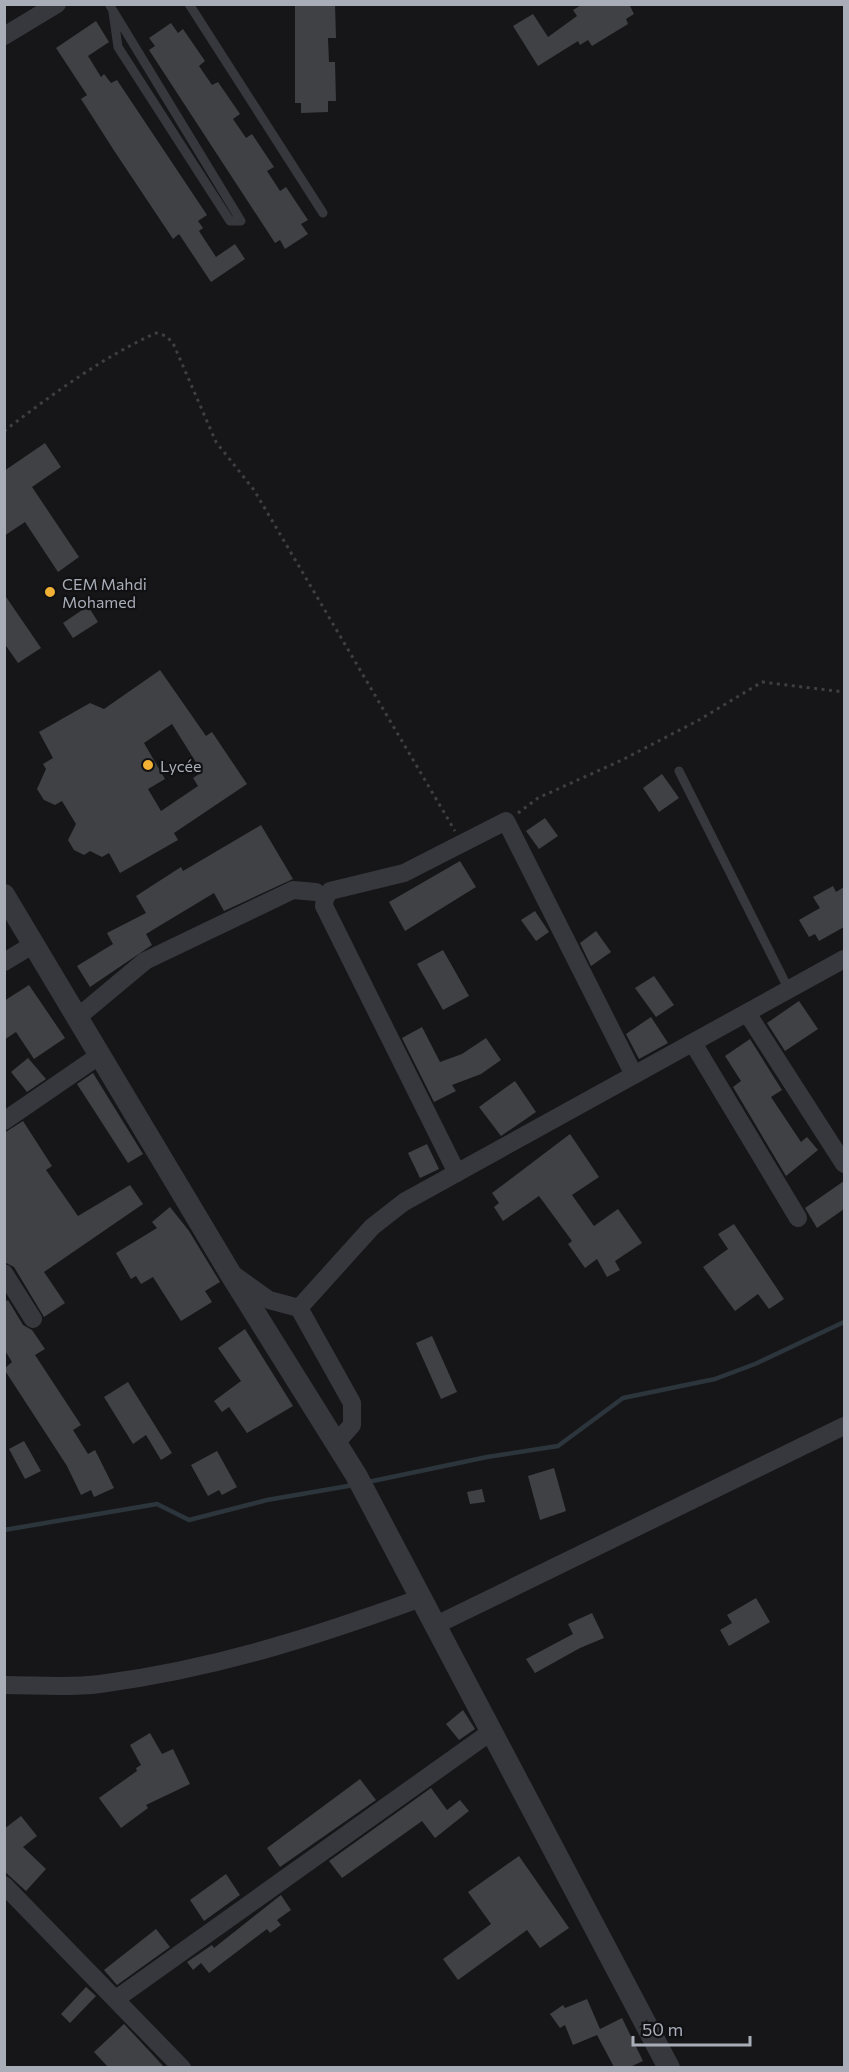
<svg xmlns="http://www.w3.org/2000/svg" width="849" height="2072" viewBox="0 0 849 2072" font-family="Commissioner,sans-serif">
	<rect width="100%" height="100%" fill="#161618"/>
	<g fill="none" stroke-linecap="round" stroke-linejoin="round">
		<g stroke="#2c353c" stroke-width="4.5">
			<path d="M368,1482L487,1457L558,1446L623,1398L715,1379L755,1364L844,1322"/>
			<path d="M4,1530L157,1504L189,1520L267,1500L354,1485"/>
		</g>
	</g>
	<g fill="#404145" fill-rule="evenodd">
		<path d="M295,4H335L336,38H328L329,62H335L336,101H328V112L301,113V103H295Z"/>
		<path d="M583,4H629L634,14L626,19L628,24L592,46L588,40L580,45L578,41L538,66L513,26L533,14L548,37L577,16L573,10Z"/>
		<path d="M96,21L109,42L88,56L101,77L104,74L111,83L117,80L207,215L198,221L203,228L199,231L216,257L235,244L245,259L211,282L179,234L173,239L115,152L81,99L87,95L56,48Z"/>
		<path d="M171,23L178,33L183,29L205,61L199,66L212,85L218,82L240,114L233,119L246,138L252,134L274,167L267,171L280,191L286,187L308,220L301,224L308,234L285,249L280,240L275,243L149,50L155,46L149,38Z"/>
		<path d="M45,443L61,467L32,487L79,557L58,572L25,522L4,536V471Z"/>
		<path d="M4,594L41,648L18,663L4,643Z"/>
		<path d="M88,606L98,622L73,638L63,623Z"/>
		<path d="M160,670L206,736L212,732L247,784L174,833L178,840L120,873L109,853L102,857L90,851L84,855L74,850L68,840L76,824L62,801L55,805L44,800L37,789L46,769L43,764L53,758L39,732L90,703L104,709ZM172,724L202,772L193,778L198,786L161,811L148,789L165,779L144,743Z"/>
		<path d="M662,774L679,798L659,812L643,788Z"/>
		<path d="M545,818L558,836L539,849L526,831Z"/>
		<path d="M261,825L293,879L224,911L214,893L146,934L152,945L90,987L77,966L113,944L107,933L146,913L136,896L181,867L183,871Z"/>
		<path d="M460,861L476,887L405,931L389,902Z"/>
		<path d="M833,886L836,892L844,887V927L819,941L815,934L809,937L799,920L820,908L813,897Z"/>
		<path d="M535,911L549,932L536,941L521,920Z"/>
		<path d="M596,931L611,952L591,966L580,943Z"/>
		<path d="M443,950L469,996L443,1010L417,964Z"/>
		<path d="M654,976L674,1005L656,1017L635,988Z"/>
		<path d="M29,985L65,1038L34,1059L16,1032L4,1040V1001Z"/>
		<path d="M799,1001L818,1029L785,1051L767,1023Z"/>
		<path d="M651,1017L668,1043L639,1059L626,1034Z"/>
		<path d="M422,1027L440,1062L462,1054L486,1038L501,1060L481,1074L452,1085L456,1091L434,1102L402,1038Z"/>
		<path d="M750,1039L782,1090L771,1097L801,1142L807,1137L818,1150L786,1176L733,1087L741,1081L725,1056Z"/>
		<path d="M28,1058L46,1079L27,1092L11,1072Z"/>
		<path d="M93,1073L143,1154L128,1163L77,1084Z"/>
		<path d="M515,1081L536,1112L501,1136L479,1107Z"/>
		<path d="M23,1121L52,1166L46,1170L78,1216L130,1185L143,1204L44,1272L65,1303L44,1317L14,1267L4,1262V1133Z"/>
		<path d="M570,1134L599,1177L572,1195L594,1226L618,1209L642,1243L615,1261L620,1270L607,1277L597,1259L585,1268L568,1244L572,1241L539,1196L503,1221L494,1207L499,1203L492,1193Z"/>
		<path d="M427,1144L439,1169L420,1178L408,1153Z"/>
		<path d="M844,1181V1209L817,1228L805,1208Z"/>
		<path d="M170,1207L189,1231L220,1282L205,1291L212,1302L181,1321L153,1277L141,1284L136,1276L131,1279L116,1253L157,1228L152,1222Z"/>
		<path d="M734,1224L784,1299L769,1309L758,1294L735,1311L703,1267L728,1249L718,1234Z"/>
		<path d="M8,1300L23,1325L32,1330L45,1349L35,1355L81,1425L73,1430L88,1454L95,1450L114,1488L94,1497L91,1490L81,1495L67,1466L4,1369L12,1362L4,1349V1302Z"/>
		<path d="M245,1329L293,1406L247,1433L229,1407L222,1412L214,1401L241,1381L218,1348Z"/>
		<path d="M432,1336L457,1392L441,1399L416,1343Z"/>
		<path d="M128,1382L172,1453L161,1460L146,1435L133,1444L104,1397Z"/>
		<path d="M24,1441L41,1471L25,1479L9,1449Z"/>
		<path d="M217,1451L237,1487L222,1495L219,1490L208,1496L191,1465Z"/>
		<path d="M554,1468L566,1511L540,1520L528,1476Z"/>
		<path d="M482,1489L485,1502L470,1504L467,1492Z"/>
		<path d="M756,1598L770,1622L729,1646L720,1630L732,1623L727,1615Z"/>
		<path d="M592,1613L604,1638L580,1648L535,1673L526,1659L573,1634L568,1624Z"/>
		<path d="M463,1710L475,1729L459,1740L446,1724Z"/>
		<path d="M150,1733L162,1754L173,1749L190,1784L146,1805L148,1808L121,1828L99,1798L137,1771L136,1768L141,1765L130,1745Z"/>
		<path d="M360,1779L376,1800L280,1867L267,1848Z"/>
		<path d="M431,1788L447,1810L460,1800L469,1811L435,1838L422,1821L342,1878L329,1861Z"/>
		<path d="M21,1816L37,1836L23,1847L46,1869L26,1891L4,1871V1829Z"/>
		<path d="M519,1856L569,1928L540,1948L527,1930L458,1980L443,1959L491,1924L468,1892Z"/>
		<path d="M226,1874L240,1895L204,1921L190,1900Z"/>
		<path d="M281,1895L291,1910L277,1920L281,1925L270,1933L267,1929L209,1973L201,1963L193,1970L187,1962L212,1945L214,1948Z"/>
		<path d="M156,1929L170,1947L117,1985L104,1970Z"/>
		<path d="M86,1987L96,1996L70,2023L61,2014Z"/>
		<path d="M587,1999L600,2029L622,2018L643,2061L630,2067H614L597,2035L573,2045L565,2025L560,2028L550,2014L563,2005L565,2008Z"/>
		<path d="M124,2024L154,2056L164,2067H108L94,2052Z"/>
	</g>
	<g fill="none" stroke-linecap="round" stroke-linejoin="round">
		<g stroke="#3d3f44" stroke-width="3" stroke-dasharray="3 4.5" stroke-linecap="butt">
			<path d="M4,431C53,394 101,358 156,333L166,336L173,343L216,442L254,490L455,831"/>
			<path d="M518,813L538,798L622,760L699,720L762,682L844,692"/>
		</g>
		<g stroke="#37383d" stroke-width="9">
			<path d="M109,4L241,221H230L118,47L113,12"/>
			<path d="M189,4L323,213"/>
			<path d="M679,771L789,990"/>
		</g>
		<g stroke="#37383d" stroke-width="18">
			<path d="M4,36L57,4"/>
			<path d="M4,962L34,944"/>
			<path d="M747,1013L844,1164"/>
			<path d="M78,1017L145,961L293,890L316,892"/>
			<path d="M693,1043L798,1218"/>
			<path d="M4,1121L100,1055"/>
			<path d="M457,1173L324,906L325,898L330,891L404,873L506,821L634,1075"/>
			<path d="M4,1273L33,1319"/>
			<path d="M234,1275L269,1300L299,1308L352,1403V1425L335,1444"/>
			<path d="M299,1308L372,1227L404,1202L844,959"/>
			<path d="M436,1625L844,1426"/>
			<path d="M4,1685C36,1685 69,1688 100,1684C214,1669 314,1637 421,1598"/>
			<path d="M4,1885L182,2068"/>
			<path d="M116,1999L492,1731"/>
		</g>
		<path stroke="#37383d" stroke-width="22" d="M4,895L230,1273L356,1475L669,2068"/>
	</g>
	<g fill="#f2b134" stroke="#111113" stroke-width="2">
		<circle cx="50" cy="592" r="6"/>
		<circle cx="148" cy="765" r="6"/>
	</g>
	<g text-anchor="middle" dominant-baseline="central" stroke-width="4.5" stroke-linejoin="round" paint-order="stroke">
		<g font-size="16" fill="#a8adb8" stroke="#111113" text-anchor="start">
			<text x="62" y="583">CEM Mahdi<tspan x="62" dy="18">Mohamed</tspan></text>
			<text x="160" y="765">Lycée</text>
		</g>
	</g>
	<rect width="849" height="2072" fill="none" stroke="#a8adb8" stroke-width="12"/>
	<path d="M633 2036v9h117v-9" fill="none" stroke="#a8adb8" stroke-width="3"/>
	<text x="642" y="2036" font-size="18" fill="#a8adb8" stroke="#111113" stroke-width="4.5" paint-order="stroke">50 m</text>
</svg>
